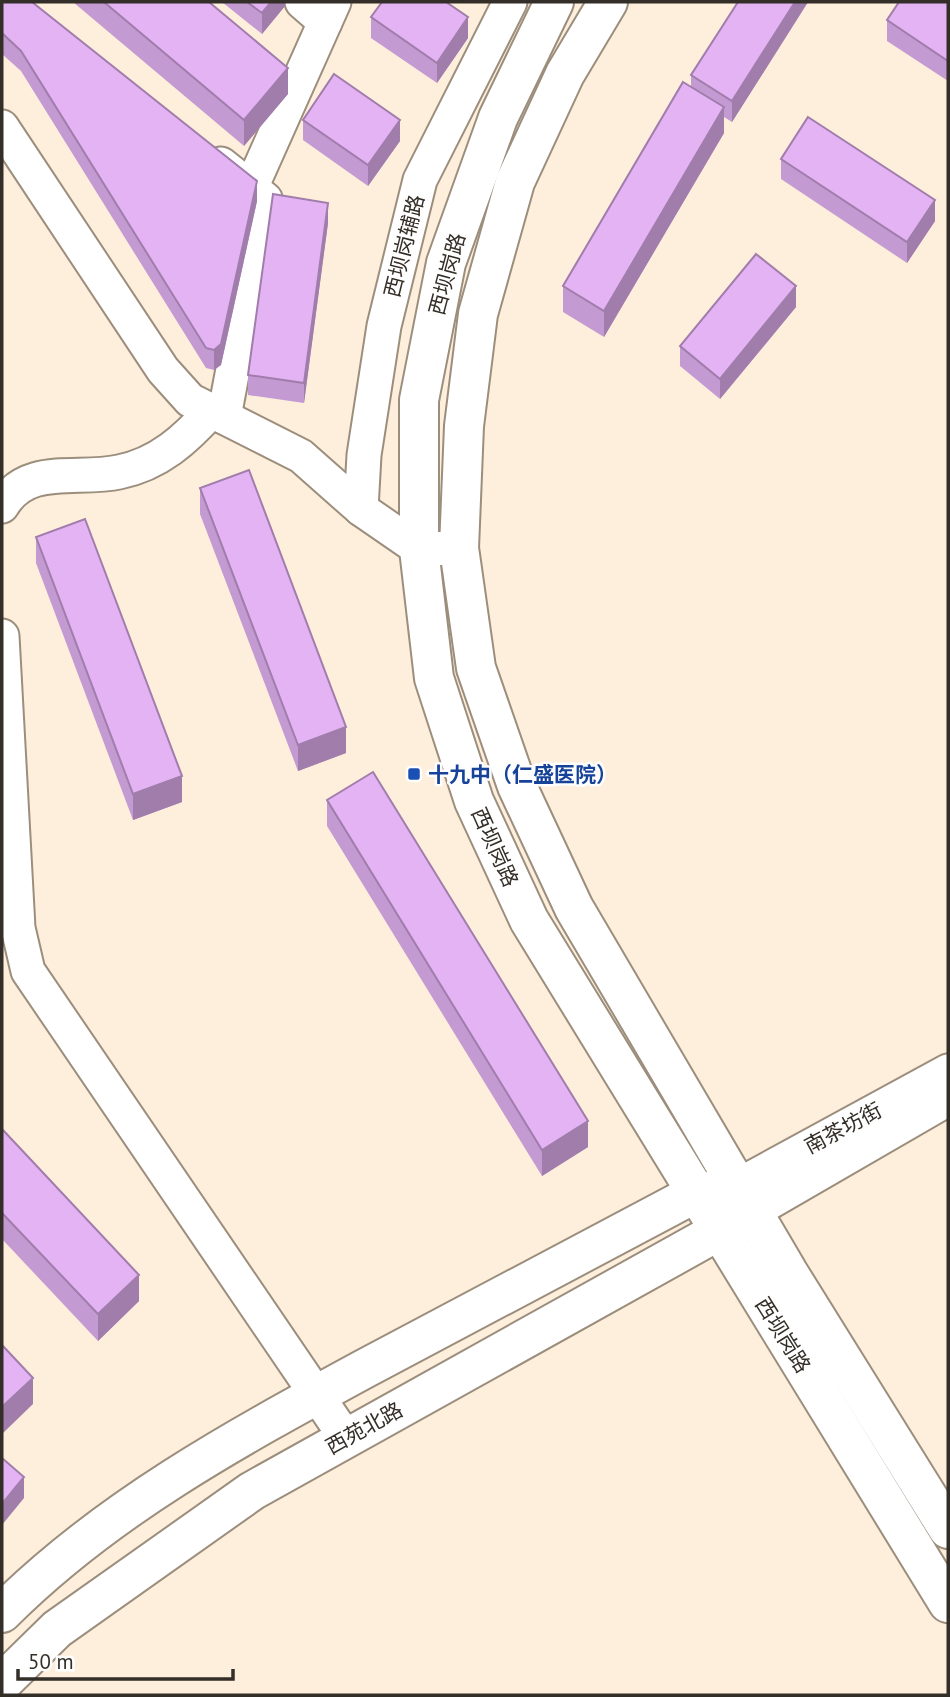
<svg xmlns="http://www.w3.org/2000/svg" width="950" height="1697" viewBox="0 0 950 1697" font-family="'PT Sans','Noto Sans SC',sans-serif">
	<rect width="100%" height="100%" fill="#feeedc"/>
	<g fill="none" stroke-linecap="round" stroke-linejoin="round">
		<g stroke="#9c8e7d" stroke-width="37">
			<g id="minor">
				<path d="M302,2L325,22"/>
				<path d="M2,127L163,370L190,400L301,456L361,509L419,549L459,548"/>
				<path d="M221,164L265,199L224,417"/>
				<path d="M251,188L334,2"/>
				<path d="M2,506C27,463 77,481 119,472C159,464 186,439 212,410"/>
				<path d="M361,509L364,455L384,326L420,180L510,2"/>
				<path d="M2,636L18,928L28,971L346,1438"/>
				<path d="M737,1186L948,1071"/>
				<path d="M753,1212L948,1099"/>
			</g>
		</g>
		<g stroke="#9c8e7d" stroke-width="42">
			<g id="major">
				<path d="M554,2L498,118L446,263L419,400V549L434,678L474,801L529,920L948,1603"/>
				<path d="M608,2L565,74L515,182L478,314L464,426L459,548L476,668L517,786L574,908L788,1272L948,1529"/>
				<path d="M2,1613C106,1509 235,1439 364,1369C474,1310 585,1252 696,1193L722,1189"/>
				<path d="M2,1683L57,1629L252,1491L742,1218"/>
			</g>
		</g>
		<use href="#minor" stroke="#fff" stroke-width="33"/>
		<use href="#major" stroke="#fff" stroke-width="38"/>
	</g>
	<g fill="#c49ad2">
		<path d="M2,2L257,201L221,365L214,370L206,368L21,71L2,54Z"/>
		<path d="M73,2H209L288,94L244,146Z"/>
		<path d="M222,2H285V6L262,34Z"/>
		<path d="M738,2H808L732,122L724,117V133L604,337L563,312V286L691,87V75Z"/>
		<path d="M948,2V81L887,41V20Z"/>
		<path d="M371,17L468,38L437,83L371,38Z"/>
		<path d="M303,120L400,141L368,186L303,140Z"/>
		<path d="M781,159L935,221L907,263L781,179Z"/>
		<path d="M328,223L304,403L248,395V375Z"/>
		<path d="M796,307L720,399L680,366V346Z"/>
		<path d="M200,488L346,753L298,771L200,514Z"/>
		<path d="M36,537L182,802L133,820L36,563Z"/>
		<path d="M327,800L588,1147L542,1176L327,826Z"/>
		<path d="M2,1129L139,1301L98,1341L2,1239Z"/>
	</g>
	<g fill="#a07dab">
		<path d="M271,2H285V6L262,34V13Z"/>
		<path d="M795,2H808L732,122V101Z"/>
		<path d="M468,17V38L437,83V63Z"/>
		<path d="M288,68V94L244,146V120Z"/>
		<path d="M724,107V133L604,337V311Z"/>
		<path d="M400,120V141L368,186V165Z"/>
		<path d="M257,181V201L221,365L214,370V350Z"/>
		<path d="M935,200V221L907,263V242Z"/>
		<path d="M328,203V223L304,403V383Z"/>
		<path d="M796,286V307L720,399V379Z"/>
		<path d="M346,727V753L298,771V745Z"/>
		<path d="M182,776V802L133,820V794Z"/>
		<path d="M588,1121V1147L542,1176V1150Z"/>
		<path d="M139,1275V1301L98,1341V1314Z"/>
		<path d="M33,1378V1404L2,1434V1407Z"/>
		<path d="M24,1477V1498L2,1525V1504Z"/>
	</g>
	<g fill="#e4b3f4" stroke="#a07dab" stroke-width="2">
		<path d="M2,2H32L257,181L221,344L214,350L206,348L21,51L2,33Z"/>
		<path d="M104,2H209L288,68L244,120Z"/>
		<path d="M247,2H271L262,13Z"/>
		<path d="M382,2H446L468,17L437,63L371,17Z"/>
		<path d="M738,2H795L732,101L691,75Z"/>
		<path d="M899,2H948V61L887,20Z"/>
		<path d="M334,74L400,120L368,165L303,120Z"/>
		<path d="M683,82L724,107L604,311L563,286Z"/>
		<path d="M808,117L935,200L907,242L781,159Z"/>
		<path d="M273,194L328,203L304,383L248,375Z"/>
		<path d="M756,254L796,286L720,379L680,346Z"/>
		<path d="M249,470L346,727L298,745L200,488Z"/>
		<path d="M85,519L182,776L133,794L36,537Z"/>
		<path d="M373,772L588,1121L542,1150L327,800Z"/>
		<path d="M2,1129L139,1275L98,1314L2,1213Z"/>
		<path d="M2,1345L33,1378L2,1407Z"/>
		<path d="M2,1458L24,1477L2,1504Z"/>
	</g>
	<rect fill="#1a4fb4" stroke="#fefefe" stroke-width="2.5" x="407" y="767" width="14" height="14" rx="3.5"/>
	<g text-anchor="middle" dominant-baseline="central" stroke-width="5" stroke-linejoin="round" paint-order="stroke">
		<g font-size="21" fill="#332e27" stroke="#fefefe">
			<text transform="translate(404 246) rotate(-76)">西坝岗辅路</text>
			<text transform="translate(447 274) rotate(-75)">西坝岗路</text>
			<text transform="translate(495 847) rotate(66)">西坝岗路</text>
			<text transform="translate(843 1128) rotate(-28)">南茶坊街</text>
			<text transform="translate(783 1335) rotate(58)">西坝岗路</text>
			<text transform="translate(364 1428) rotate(-29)">西苑北路</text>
		</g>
		<g font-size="21" font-weight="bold" fill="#164399" stroke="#fefefe" text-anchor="start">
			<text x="428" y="774">十九中（仁盛医院）</text>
		</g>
	</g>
	<rect width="950" height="1697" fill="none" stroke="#332e27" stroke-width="7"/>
	<path d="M18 1669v10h215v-10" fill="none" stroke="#332e27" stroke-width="3.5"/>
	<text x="28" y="1669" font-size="21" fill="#332e27" stroke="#fefefe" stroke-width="5" paint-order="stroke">50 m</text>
</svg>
